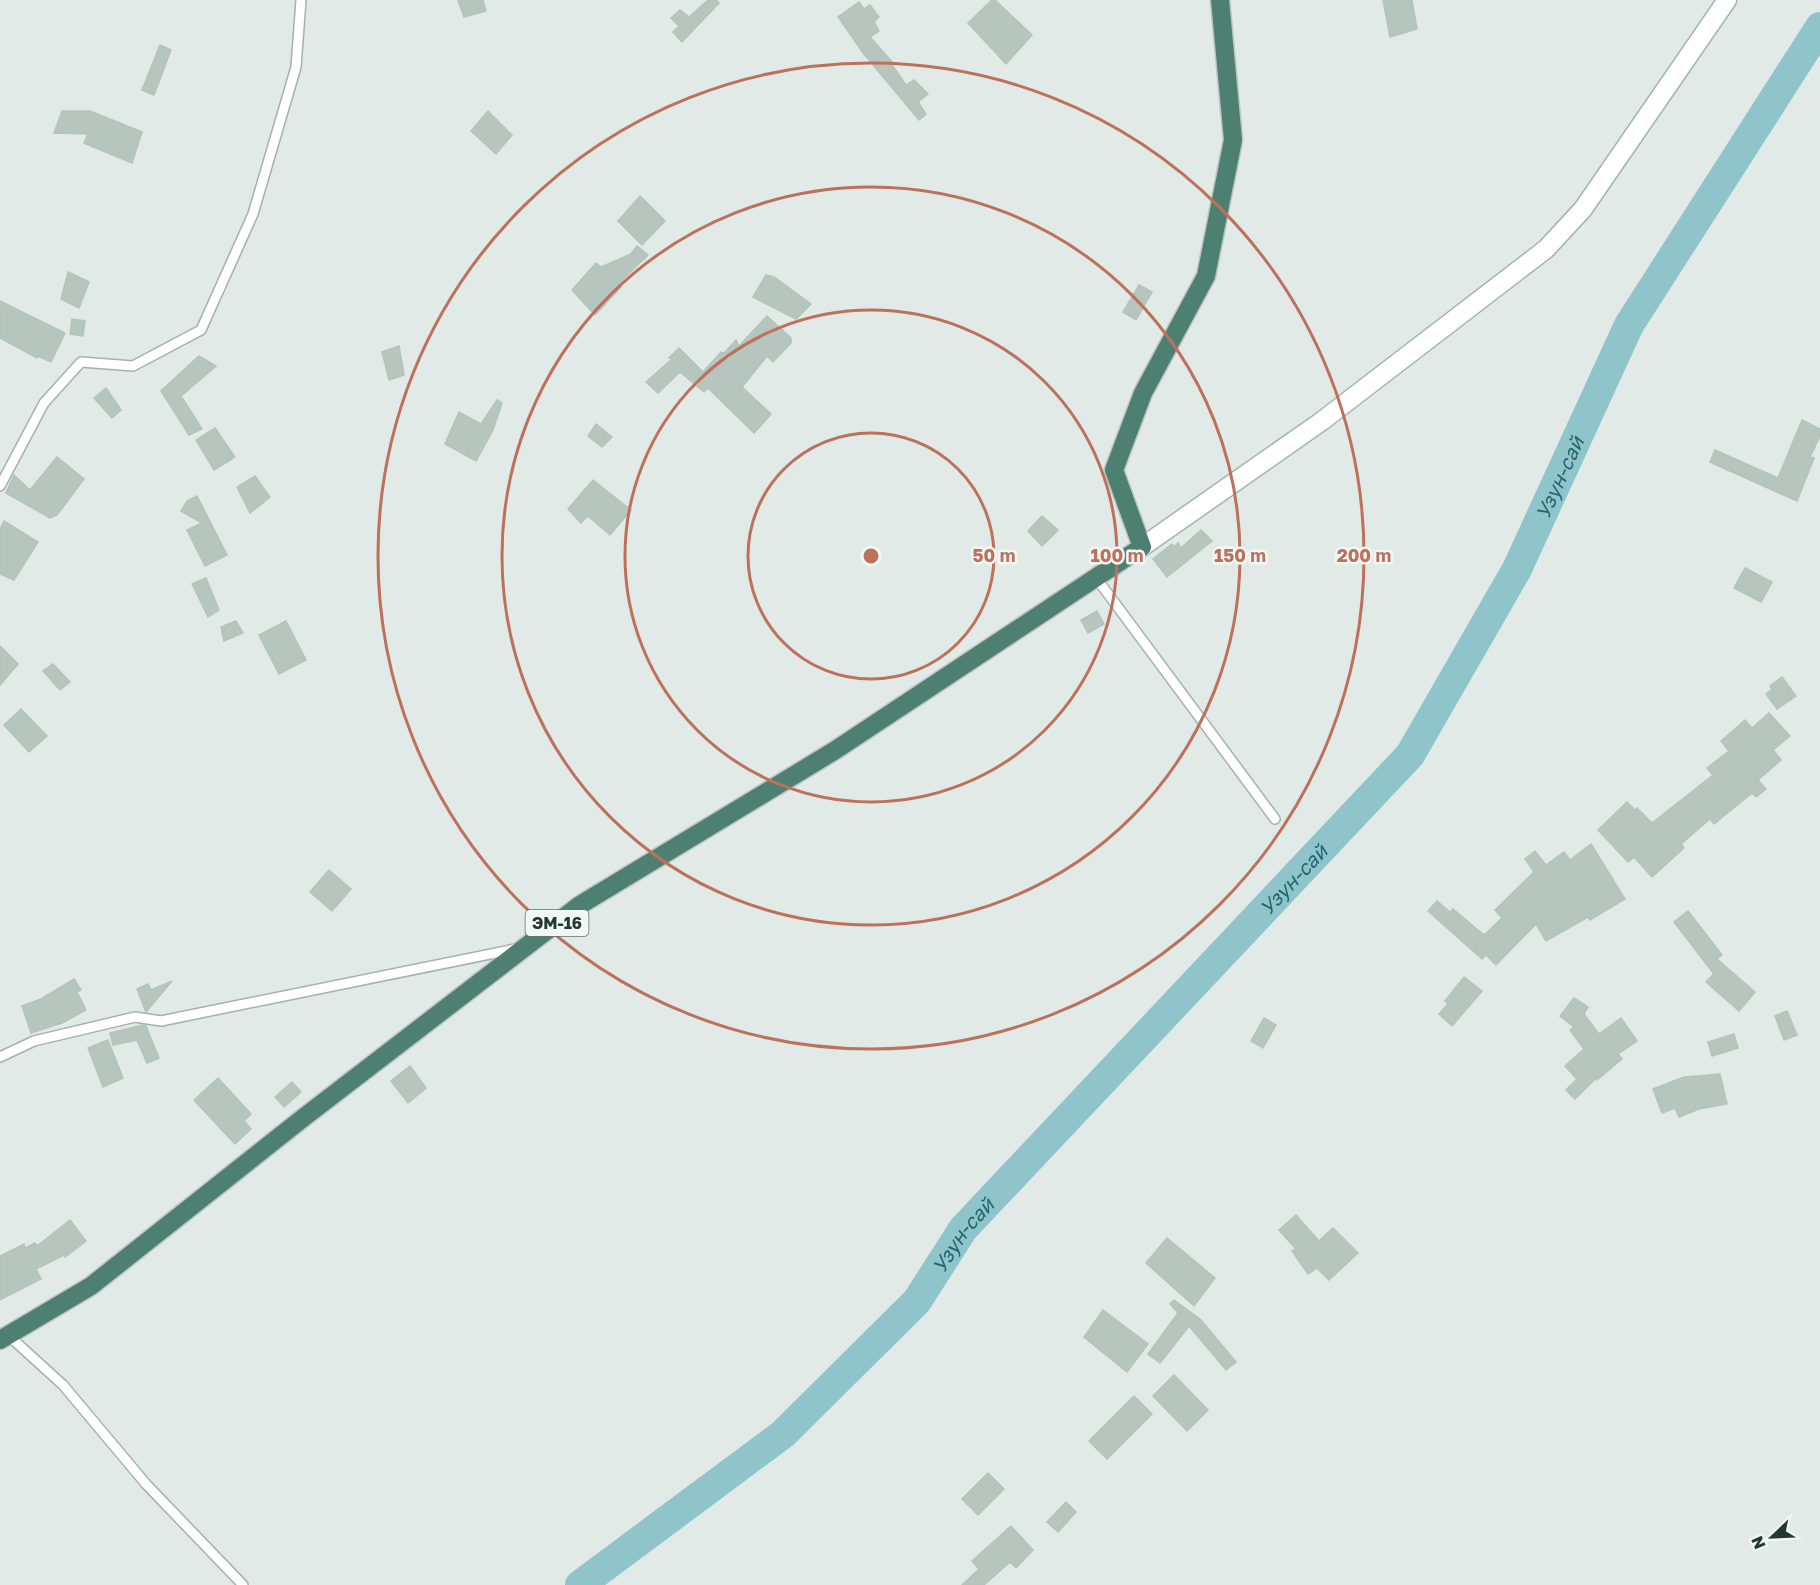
<svg xmlns="http://www.w3.org/2000/svg" width="1820" height="1585" viewBox="0 0 1820 1585" font-family="'Golos Text',sans-serif">
	<rect width="100%" height="100%" fill="#e1eae6"/>
	<g fill="none" stroke-linecap="round" stroke-linejoin="round">
		<path stroke="#8ec4ca" stroke-width="30" id="s1" d="M580,1585L783,1434L917,1301L963,1229L1410,755L1517,569L1629,325L1820,27"/>
	</g>
	<g fill="#b7c5bf" stroke="#b4c3bc" stroke-width="1.5">
		<path d="M458,0H483L486,11L464,17Z"/>
		<path d="M708,0H716L719,3L682,42L673,32L679,26L671,18L680,10L689,17Z"/>
		<path d="M992,0H995L1032,35L1006,64L968,23Z"/>
		<path d="M1383,0H1412L1417,29L1390,37Z"/>
		<path d="M859,2L864,9L870,5L879,17L874,22L879,31L870,37L894,64L892,65L906,85L914,80L928,94L918,102L926,114L919,120L864,54L838,17Z"/>
		<path d="M160,45L171,50L154,95L142,90Z"/>
		<path d="M62,111H90L142,132L132,163L84,143L88,134L54,133Z"/>
		<path d="M488,111L512,135L496,154L471,131Z"/>
		<path d="M640,196L665,221L642,245L618,221Z"/>
		<path d="M637,246L648,255L618,284L621,287L595,315L572,290L596,263L601,267L631,254Z"/>
		<path d="M68,272L89,282L79,308L61,299Z"/>
		<path d="M766,275L774,277L811,304L796,319L753,297Z"/>
		<path d="M1139,285L1152,292L1136,320L1123,312Z"/>
		<path d="M0,301L65,333L51,362L38,356L37,358L0,338Z"/>
		<path d="M767,316L791,338V343L773,362L767,356L742,387L771,414L754,433L708,388L704,392L680,372L658,393L646,382L672,359L669,358L679,348L703,372L721,352L724,353L736,340L739,346Z"/>
		<path d="M72,319L85,321L83,336L70,334Z"/>
		<path d="M399,346L404,375L389,380L382,352Z"/>
		<path d="M199,356L216,366L181,396L202,429L189,435L161,391Z"/>
		<path d="M106,388L121,410L112,418L94,398Z"/>
		<path d="M497,400L502,403L493,430L476,461L445,444L459,412L481,424Z"/>
		<path d="M1802,420L1820,429V436L1810,457L1814,458L1797,501L1710,462L1715,450L1778,478Z"/>
		<path d="M596,424L612,437L602,447L588,436Z"/>
		<path d="M215,428L235,457L214,470L196,440Z"/>
		<path d="M57,457L84,479L57,515L50,518L6,493L14,475L30,490Z"/>
		<path d="M255,476L270,497L250,513L237,487Z"/>
		<path d="M593,480L631,510L610,535L588,516L581,523L568,509Z"/>
		<path d="M197,496L227,555L205,566L187,530L202,523L181,511L187,501Z"/>
		<path d="M1042,516L1058,530L1042,546L1028,531Z"/>
		<path d="M4,521L38,542L14,580L0,574V529Z"/>
		<path d="M1201,530L1212,541L1167,577L1153,559L1172,544L1174,547L1178,543L1181,548Z"/>
		<path d="M1745,568L1772,582L1761,602L1734,588Z"/>
		<path d="M206,578L219,610L208,617L192,584Z"/>
		<path d="M1097,611L1104,624L1088,633L1081,620Z"/>
		<path d="M236,621L243,633L224,641L221,627Z"/>
		<path d="M286,621L306,660L279,674L259,635Z"/>
		<path d="M0,646L18,664L0,685Z"/>
		<path d="M53,664L70,682L60,690L43,671Z"/>
		<path d="M1782,677L1796,696L1777,709L1766,694L1772,689L1770,686Z"/>
		<path d="M21,709L47,736L29,752L4,725Z"/>
		<path d="M1769,713L1790,736L1773,750L1781,760L1758,780L1766,789L1756,797L1752,793L1714,824L1710,819L1681,844L1684,848L1652,877L1634,857L1628,862L1598,830L1627,802L1635,810L1637,808L1652,823L1713,775L1707,768L1729,751L1721,741L1745,720L1752,728Z"/>
		<path d="M1591,844L1625,899L1590,920L1588,917L1546,941L1536,924L1496,965L1486,955L1482,959L1428,911L1437,901L1450,912L1453,909L1484,935L1502,918L1495,910L1534,872L1525,859L1535,851L1546,865L1564,852L1570,860Z"/>
		<path d="M329,870L351,889L332,911L310,892Z"/>
		<path d="M1688,911L1722,955L1717,959L1755,992L1739,1011L1706,982L1714,974L1674,922Z"/>
		<path d="M1464,977L1482,991L1452,1026L1439,1014L1448,1004L1445,1001Z"/>
		<path d="M74,979L81,990L77,992L86,1010L62,1023L31,1033L22,1006L41,999Z"/>
		<path d="M172,981L146,1012L137,989L148,984L151,990Z"/>
		<path d="M1574,998L1588,1007L1584,1014L1599,1034L1621,1018L1637,1041L1618,1054L1622,1059L1597,1080L1596,1078L1575,1099L1566,1090L1577,1079L1565,1066L1584,1049L1570,1030L1574,1027L1560,1016Z"/>
		<path d="M1787,1011L1797,1035L1784,1040L1775,1016Z"/>
		<path d="M1264,1018L1276,1025L1263,1048L1251,1041Z"/>
		<path d="M143,1025L146,1026L159,1058L147,1063L137,1040L113,1045L110,1033Z"/>
		<path d="M1734,1034L1738,1048L1712,1056L1708,1042Z"/>
		<path d="M108,1040L123,1078L103,1087L88,1048Z"/>
		<path d="M410,1066L426,1088L408,1103L391,1081Z"/>
		<path d="M1720,1074L1727,1104L1699,1109L1679,1117L1675,1108L1662,1113L1653,1089L1684,1077Z"/>
		<path d="M218,1078L251,1114L244,1121L251,1129L235,1144L194,1100Z"/>
		<path d="M292,1082L301,1092L284,1107L275,1097Z"/>
		<path d="M1296,1215L1319,1241L1333,1228L1358,1253L1329,1280L1317,1268L1308,1274L1292,1251L1296,1249L1279,1230Z"/>
		<path d="M70,1220L86,1241L65,1257L64,1255L36,1269L41,1279L0,1300V1256L24,1244L25,1248L35,1243L37,1246Z"/>
		<path d="M1167,1238L1215,1278L1194,1306L1146,1263Z"/>
		<path d="M1174,1300L1200,1319L1236,1362L1226,1370L1189,1326L1160,1363L1148,1354L1178,1313L1170,1304Z"/>
		<path d="M1103,1310L1148,1344L1127,1372L1084,1337Z"/>
		<path d="M1174,1375L1208,1410L1187,1431L1153,1396Z"/>
		<path d="M1134,1396L1152,1414L1107,1459L1089,1441Z"/>
		<path d="M988,1473L1004,1489L978,1515L962,1499Z"/>
		<path d="M1066,1502L1076,1512L1058,1532L1047,1522Z"/>
		<path d="M1011,1526L1033,1550L1016,1568L1010,1562L984,1585H962L979,1569L972,1561Z"/>
	</g>
	<g fill="none" stroke-linecap="round" stroke-linejoin="round">
		<g stroke="#a4b1ac" stroke-width="12">
			<g id="service">
				<path d="M0,486L44,403L81,362L133,366L201,330L253,214L296,67L301,0"/>
				<path d="M1097,579L1275,819"/>
				<path d="M0,1057L34,1041L135,1017L161,1021L515,949"/>
				<path d="M8,1335L63,1385L146,1484L243,1585"/>
			</g>
		</g>
		<g stroke="#a1b5ad" stroke-width="21">
			<path id="secondary" d="M1142,547L1322,421L1546,249L1583,209L1727,0"/>
		</g>
		<g stroke="#bdc4c2" stroke-width="21">
			<path id="trunk" d="M0,1340L91,1286L303,1118L580,905L834,751L1142,547L1114,470L1143,393L1206,276L1233,140L1220,0"/>
		</g>
		<use href="#service" stroke="#fff" stroke-width="9"/>
		<use href="#secondary" stroke="#fff" stroke-width="18"/>
		<use href="#trunk" stroke="#4e8072" stroke-width="18"/>
	</g>
	<g fill="none" stroke="#bd715b" stroke-width="3">
		<circle cx="871" cy="556" r="123"/>
		<circle cx="871" cy="556" r="246"/>
		<circle cx="871" cy="556" r="369"/>
		<circle cx="871" cy="556" r="493"/>
	</g>
	<g text-anchor="middle" dominant-baseline="central" stroke-width="5" stroke-linejoin="round" paint-order="stroke">
		<rect fill="#f1f7f4" stroke="#61726c" stroke-width="1.5" x="525.5" y="910" width="63" height="26" rx="4.5"/>
		<g font-size="16" font-weight="bold" fill="#233932">
			<text x="557" y="923">ЭМ-16</text>
		</g>
		<g font-size="20" font-style="italic" fill="#23666f" stroke="#f1f7f4">
			<text stroke="none"><textPath href="#s1" startOffset="1494">Узун-сай</textPath></text>
			<text stroke="none"><textPath href="#s1" startOffset="1008">Узун-сай</textPath></text>
			<text stroke="none"><textPath href="#s1" startOffset="522">Узун-сай</textPath></text>
		</g>
	</g>
	<circle cx="871" cy="556" r="9" fill="#bd715b" stroke="#f1f7f4" stroke-width="3"/>
	<g font-size="18" text-anchor="middle" font-weight="bold" fill="#bd715b" stroke="#f1f7f4" stroke-width="5" stroke-linejoin="round" paint-order="stroke">
		<text x="994" y="562">50 m</text>
		<text x="1117" y="562">100 m</text>
		<text x="1240" y="562">150 m</text>
		<text x="1364" y="562">200 m</text>
	</g>
	<g transform="translate(1772 1537) rotate(247)" stroke="#f1f7f4" stroke-width="4.5" paint-order="stroke">
	<path d="M0-4.5L10 22L0 15L-10 22Z" fill="#233932"/>
	<text y="-9" font-size="16" font-weight="bold" text-anchor="middle" fill="#233932">N</text>
	</g>
</svg>
